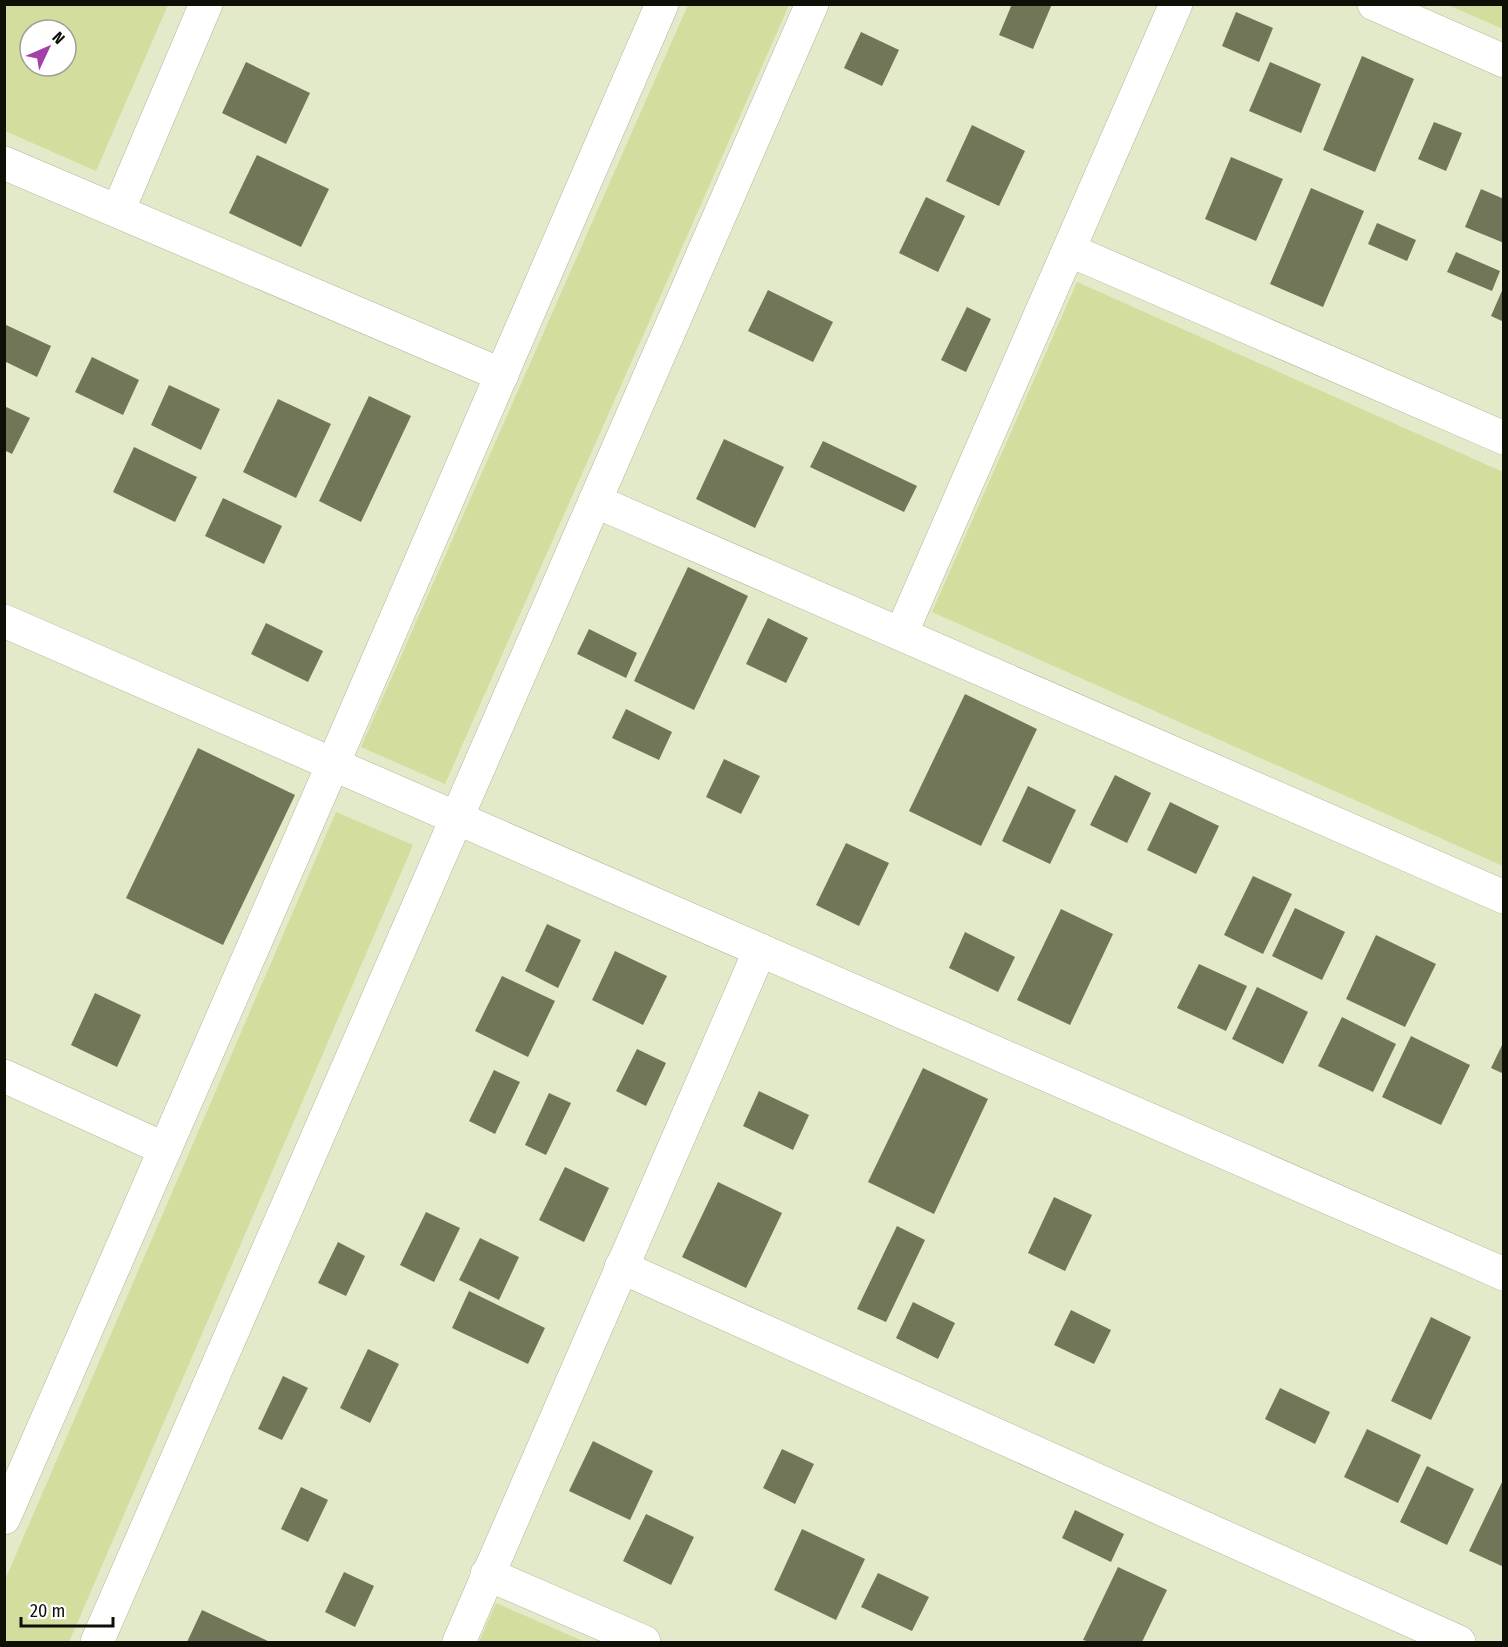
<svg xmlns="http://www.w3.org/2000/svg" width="1508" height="1647" viewBox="0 0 1508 1647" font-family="'Fira Sans Condensed',sans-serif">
	<rect width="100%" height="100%" fill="#e3eac9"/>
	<g fill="#d2dd9e" fill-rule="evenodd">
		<path d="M5,4L168,5L96,171L5,131ZM30,30H66V66H30Z"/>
		<path d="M688,5H789L445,784L361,747Z"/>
		<path d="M1448,5H1503V29Z"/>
		<path d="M1077,282L1503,472V866L932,612Z"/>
		<path d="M336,812L413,845L69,1642H5V1580Z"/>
		<path d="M496,1603L585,1642H479Z"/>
	</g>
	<g fill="#717659">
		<path d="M1012,4H1052L1033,49L999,35Z"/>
		<path d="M1236,12L1273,28L1259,62L1222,46Z"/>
		<path d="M861,32L899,50L882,86L844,68Z"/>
		<path d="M1362,56L1414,79L1375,172L1323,150Z"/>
		<path d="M246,62L310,93L286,144L222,113Z"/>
		<path d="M1270,62L1321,84L1301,133L1249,111Z"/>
		<path d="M1434,122L1462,133L1446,171L1418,159Z"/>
		<path d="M972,125L1025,151L999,206L946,181Z"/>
		<path d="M257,155L329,189L301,247L229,213Z"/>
		<path d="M1231,157L1283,179L1256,241L1205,219Z"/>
		<path d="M1311,188L1364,211L1323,307L1270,284Z"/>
		<path d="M1481,189L1504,199V243L1465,227Z"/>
		<path d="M926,197L965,216L938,272L899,253Z"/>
		<path d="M1377,223L1416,240L1407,261L1368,244Z"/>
		<path d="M1456,252L1500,271L1492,291L1447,272Z"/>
		<path d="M1504,286V322L1491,316Z"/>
		<path d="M768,290L833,322L813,362L748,331Z"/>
		<path d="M967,307L991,319L966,372L941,360Z"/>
		<path d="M4,324L51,346L37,377L4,361Z"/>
		<path d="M92,357L139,380L123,415L75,392Z"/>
		<path d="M169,385L220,409L201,450L151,425Z"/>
		<path d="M369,396L411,416L361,522L319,501Z"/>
		<path d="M278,399L331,424L296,498L243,472Z"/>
		<path d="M4,406L30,418L12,454L4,450Z"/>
		<path d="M724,439L784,467L755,528L696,499Z"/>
		<path d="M823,441L917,486L904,512L810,467Z"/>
		<path d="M134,447L197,477L175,522L113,492Z"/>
		<path d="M223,498L282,526L264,564L205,536Z"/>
		<path d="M688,567L748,596L694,710L634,681Z"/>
		<path d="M768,618L808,638L786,683L746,664Z"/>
		<path d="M266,623L323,651L308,682L251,654Z"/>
		<path d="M589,629L637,653L626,678L577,654Z"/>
		<path d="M965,694L1037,729L981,846L909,811Z"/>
		<path d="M626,709L672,732L659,760L612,738Z"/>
		<path d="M198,748L295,795L223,945L126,898Z"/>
		<path d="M724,759L760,776L741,814L706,797Z"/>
		<path d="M1115,775L1151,793L1127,843L1090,825Z"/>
		<path d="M1028,786L1076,810L1050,864L1002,841Z"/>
		<path d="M1170,802L1219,826L1196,874L1147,850Z"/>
		<path d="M846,843L889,863L859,926L816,905Z"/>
		<path d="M1253,876L1292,894L1263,954L1224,935Z"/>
		<path d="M1295,908L1345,932L1322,980L1272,956Z"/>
		<path d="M1061,909L1113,934L1070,1025L1017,1000Z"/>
		<path d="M547,924L581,940L558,988L525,971Z"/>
		<path d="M965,932L1015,957L998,992L949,968Z"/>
		<path d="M1376,935L1436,964L1405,1027L1346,999Z"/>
		<path d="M615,951L667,976L643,1025L592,1000Z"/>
		<path d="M1199,964L1247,986L1226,1031L1177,1008Z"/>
		<path d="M502,976L555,1001L528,1057L475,1031Z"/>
		<path d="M1257,987L1308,1012L1283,1064L1232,1039Z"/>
		<path d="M95,993L141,1015L117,1067L71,1045Z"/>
		<path d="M1342,1017L1396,1044L1373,1092L1318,1066Z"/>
		<path d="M1411,1036L1470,1065L1441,1125L1382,1097Z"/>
		<path d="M1504,1041V1074L1491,1068Z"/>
		<path d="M637,1049L666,1063L646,1106L616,1091Z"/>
		<path d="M923,1068L988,1099L934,1214L868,1182Z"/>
		<path d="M494,1070L520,1082L495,1134L469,1121Z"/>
		<path d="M759,1091L809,1115L793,1150L743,1126Z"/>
		<path d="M549,1093L571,1103L546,1155L525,1145Z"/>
		<path d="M565,1167L609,1188L584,1242L539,1220Z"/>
		<path d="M718,1182L782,1213L746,1288L682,1257Z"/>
		<path d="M1054,1197L1092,1215L1065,1271L1028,1253Z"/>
		<path d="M426,1212L460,1228L434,1282L400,1265Z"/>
		<path d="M897,1226L925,1240L886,1322L857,1309Z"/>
		<path d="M480,1238L519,1257L499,1300L459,1280Z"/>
		<path d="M338,1242L365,1256L346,1296L318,1283Z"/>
		<path d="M469,1291L545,1328L528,1364L452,1328Z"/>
		<path d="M913,1302L955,1323L938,1359L896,1338Z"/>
		<path d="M1071,1310L1111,1330L1094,1364L1054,1345Z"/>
		<path d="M1431,1317L1471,1337L1431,1420L1391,1401Z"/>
		<path d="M368,1349L399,1364L370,1423L340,1408Z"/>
		<path d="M283,1376L308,1388L282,1440L258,1429Z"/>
		<path d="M1280,1388L1330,1412L1315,1444L1265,1419Z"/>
		<path d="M1367,1429L1421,1455L1398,1503L1344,1477Z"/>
		<path d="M593,1441L653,1471L630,1520L569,1491Z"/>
		<path d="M782,1449L814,1464L795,1504L763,1488Z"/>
		<path d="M1427,1466L1474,1489L1447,1545L1400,1522Z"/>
		<path d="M1504,1478V1567L1469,1551Z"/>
		<path d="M301,1487L328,1500L308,1542L281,1529Z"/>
		<path d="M1075,1510L1124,1534L1111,1562L1062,1538Z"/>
		<path d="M646,1514L694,1537L671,1585L623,1561Z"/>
		<path d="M802,1529L865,1559L836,1620L774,1590Z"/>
		<path d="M1118,1567L1167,1590L1142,1642H1090L1083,1640Z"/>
		<path d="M344,1572L374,1586L355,1627L325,1612Z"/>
		<path d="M878,1573L929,1597L912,1631L861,1607Z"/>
		<path d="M202,1610L270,1642H187Z"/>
	</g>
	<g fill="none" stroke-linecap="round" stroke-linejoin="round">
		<g stroke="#b1b798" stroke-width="34">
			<g id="minor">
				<path d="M1374,4L1504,61"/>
				<path d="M4,163L502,375"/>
				<path d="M118,211L206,4"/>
				<path d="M1069,250L1504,438"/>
				<path d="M595,501L1504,897"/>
				<path d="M4,621L1504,1274"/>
				<path d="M901,634L1176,4"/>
				<path d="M4,1076L165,1149"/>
				<path d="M621,1267L1459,1642"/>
				<path d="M4,1518L333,764L662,4"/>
				<path d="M487,1574L644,1642"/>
				<path d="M97,1642L812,4"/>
				<path d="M459,1642L760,950"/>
			</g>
		</g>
		<use href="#minor" stroke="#fff" stroke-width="33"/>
	</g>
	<rect width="1508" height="1647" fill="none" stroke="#0e1006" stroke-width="12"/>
	<g transform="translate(48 48) rotate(46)"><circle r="28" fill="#ffffff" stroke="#9f9f9b" stroke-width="1.5"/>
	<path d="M0-4.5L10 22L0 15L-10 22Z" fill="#a441a8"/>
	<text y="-9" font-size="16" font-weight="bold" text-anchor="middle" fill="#0e1006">N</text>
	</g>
	<path d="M21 1617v9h92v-9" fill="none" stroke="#0e1006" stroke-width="3"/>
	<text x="30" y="1617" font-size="18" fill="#0e1006" stroke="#ffffff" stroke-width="4.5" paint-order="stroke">20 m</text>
</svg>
